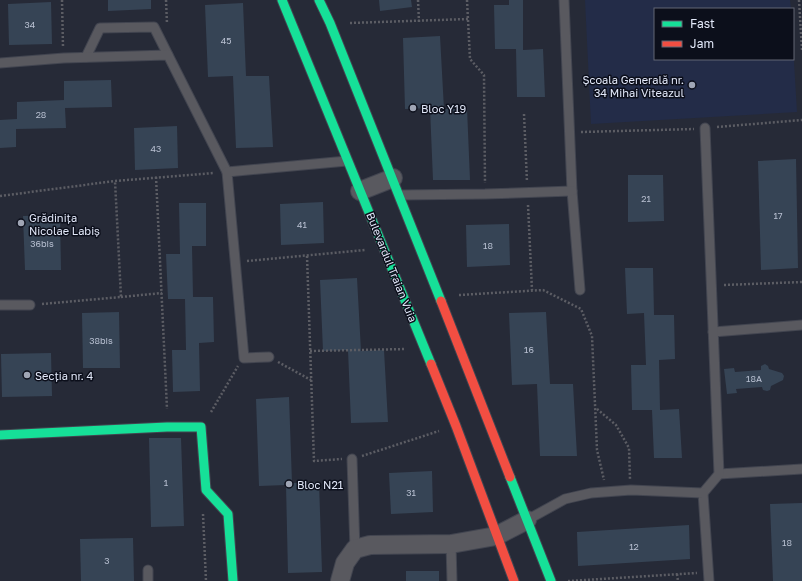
<svg xmlns="http://www.w3.org/2000/svg" width="802" height="581" viewBox="0 0 802 581" font-family="'Golos Text',sans-serif">
	<rect width="100%" height="100%" fill="#262a37"/>
	<path fill="#232c48" d="M585,0H790L791,9H655V59H793V45L797,112L591,124Z"/>
	<g fill="#364455">
		<path d="M108,0H151V9L108,11Z"/>
		<path d="M379,0H411L412,7L380,11Z"/>
		<path d="M509,0H523V50L543,49L545,97H517L516,49H495L494,5H509Z"/>
		<path d="M51,2L52,44L9,45L8,4Z"/>
		<path d="M243,3L246,76H269L273,147L236,148L233,76L208,77L205,5Z"/>
		<path d="M440,36L444,109L467,108L470,180H433L430,108L405,109L403,38Z"/>
		<path d="M111,80L112,107L65,108L66,128L16,129V147L0,148V120L17,119V102L64,100V81Z"/>
		<path d="M177,126L178,168L135,170L134,128Z"/>
		<path d="M796,159L798,268L761,270L758,161Z"/>
		<path d="M628,175H663L664,221L628,222Z"/>
		<path d="M323,202L324,243L281,245L280,204Z"/>
		<path d="M179,203H206V246H192L193,297H213L214,342L199,343L200,391L173,392L172,350H186L185,299H168L166,254H180Z"/>
		<path d="M60,215L61,270H25L23,216Z"/>
		<path d="M509,224L510,265L467,267L466,225Z"/>
		<path d="M625,268H653L654,315H674L675,359L659,360L660,410L679,409L682,458H654L652,410H632L631,365H646L644,313L627,314Z"/>
		<path d="M357,278L361,351L384,350L388,422L351,423L348,350L323,351L320,280Z"/>
		<path d="M119,312L120,368H83L82,313Z"/>
		<path d="M546,312L550,384H573L577,456H540L537,384L512,385L509,313Z"/>
		<path d="M51,353L52,396L2,397L1,354Z"/>
		<path d="M765,364L768,366L769,369L782,373L784,376L783,380L771,386L770,390L767,391L763,390L762,387L736,389L737,393L727,394L724,369L734,368L735,372L761,370V366Z"/>
		<path d="M289,397L292,483L319,482L322,572L288,573L286,485L259,486L256,399Z"/>
		<path d="M149,438H181L184,526L151,527Z"/>
		<path d="M432,471L433,512L391,514L389,473Z"/>
		<path d="M802,503V581H773L770,504Z"/>
		<path d="M689,525L690,559L578,566L577,532Z"/>
		<path d="M133,538L134,581H81L80,539Z"/>
		<rect x="406" y="571" width="33" height="10"/>
	</g>
	<g fill="none" stroke-linecap="round" stroke-linejoin="round">
		<g stroke="#424550" stroke-width="11">
			<g id="lane">
				<path d="M564,0L572,191L580,290"/>
				<path d="M86,57L100,28L154,27L168,55"/>
				<path d="M0,63L64,58L168,55L227,172"/>
				<path d="M400,195L485,194L572,191"/>
				<path d="M0,305H30"/>
				<path d="M713,332L802,325"/>
				<path d="M269,357L244,358L227,172L347,161"/>
				<path d="M352,459L355,549"/>
				<path d="M719,474L802,469"/>
				<path d="M703,493L719,474L705,128"/>
				<path d="M527,520L565,499L591,493L631,490L703,493L709,581"/>
				<path d="M451,544L452,581"/>
				<path d="M148,570V581"/>
			</g>
		</g>
		<g stroke="#424550" stroke-width="20">
			<g id="street">
				<path d="M360,191L393,178"/>
				<path d="M340,581L345,563L355,549L370,545L451,544L496,536L527,520"/>
			</g>
		</g>
		<g stroke="#424550" stroke-width="11">
			<g id="fast">
				<path d="M282,0L431,364"/>
				<path d="M319,0L330,23L441,301"/>
				<path d="M0,435L167,427H201L206,490L228,514L233,581"/>
				<path d="M510,477L551,581"/>
			</g>
		</g>
		<g stroke="#424550" stroke-width="11">
			<g id="jam">
				<path d="M441,301L510,477"/>
				<path d="M431,364L456,426L514,581"/>
			</g>
		</g>
		<g stroke="#5c5d64" stroke-width="2.5" stroke-dasharray="2 2" stroke-linecap="butt">
			<path d="M62,0L63,47"/>
			<path d="M166,0L167,24"/>
			<path d="M418,0L419,22"/>
			<path d="M467,0L470,59L484,75L485,183"/>
			<path d="M799,0L802,50"/>
			<path d="M350,23L468,19"/>
			<path d="M524,114L527,182"/>
			<path d="M717,127L802,120"/>
			<path d="M581,132L694,129"/>
			<path d="M156,177L167,409"/>
			<path d="M0,196L115,181L214,173"/>
			<path d="M528,205L532,290"/>
			<path d="M307,256L314,461L342,459"/>
			<path d="M247,261L365,250"/>
			<path d="M724,285L802,282"/>
			<path d="M459,295L543,290L581,309L592,336L597,450L604,480"/>
			<path d="M121,297L162,293"/>
			<path d="M42,304L121,297L115,181"/>
			<path d="M310,351L406,349"/>
			<path d="M278,362L311,380"/>
			<path d="M597,409L616,425L629,448L630,479"/>
			<path d="M211,412L238,366"/>
			<path d="M362,456L439,431"/>
			<path d="M203,514L206,581"/>
			<path d="M677,574L678,581"/>
			<path d="M568,581L697,573"/>
		</g>
		<use href="#lane" stroke="#59595f" stroke-width="9"/>
		<use href="#street" stroke="#59595f" stroke-width="18"/>
		<use href="#fast" stroke="#16e098" stroke-width="9"/>
		<use href="#jam" stroke="#f24e42" stroke-width="9"/>
	</g>
	<g fill="#a0a6b5" stroke="#0c0f1b" stroke-width="1.5">
		<circle cx="692" cy="85" r="4"/>
		<circle cx="413" cy="108" r="4"/>
		<circle cx="21" cy="223" r="4"/>
		<circle cx="27" cy="375" r="4"/>
		<circle cx="289" cy="484" r="4"/>
	</g>
	<g text-anchor="middle" dominant-baseline="central" stroke-width="3" stroke-linejoin="round" paint-order="stroke">
		<g font-size="9" fill="#b7bfd0">
			<text x="30" y="24">34</text>
			<text x="226" y="40">45</text>
			<text x="41" y="114">28</text>
			<text x="156" y="148">43</text>
			<text x="646" y="198">21</text>
			<text x="778" y="215">17</text>
			<text x="302" y="224">41</text>
			<text x="42" y="243">36bis</text>
			<text x="488" y="245">18</text>
			<text x="101" y="340">38bis</text>
			<text x="529" y="349">16</text>
			<text x="754" y="378">18A</text>
			<text x="166" y="482">1</text>
			<text x="411" y="492">31</text>
			<text x="787" y="542">18</text>
			<text x="634" y="546">12</text>
			<text x="107" y="560">3</text>
		</g>
		<g font-size="11" fill="#e2e8f9" stroke="#0c0f1b" text-anchor="start">
			<text x="684" y="79" text-anchor="end">Școala Generală nr.<tspan x="684" dy="13">34 Mihai Viteazul</tspan></text>
			<text x="421" y="108">Bloc Y19</text>
			<text x="29" y="217">Grădinița<tspan x="29" dy="13">Nicolae Labiș</tspan></text>
			<text x="35" y="375">Secția nr. 4</text>
			<text x="297" y="484">Bloc N21</text>
		</g>
		<g font-size="11" fill="#e2e8f9" stroke="#0c0f1b">
			<text transform="translate(392 267) rotate(68)">Bulevardul Traian Vuia</text>
		</g>
	</g>
	<rect x="654" y="8" width="140" height="52" fill="#0c0f1b" stroke="#626674"/>
	<rect x="662" y="21" width="20" height="6" fill="#16e098" stroke="#626674"/>
	<text x="690" y="28" font-size="12" fill="#e2e8f9">Fast</text>
	<rect x="662" y="41" width="20" height="6" fill="#f24e42" stroke="#626674"/>
	<text x="690" y="48" font-size="12" fill="#e2e8f9">Jam</text>
</svg>
